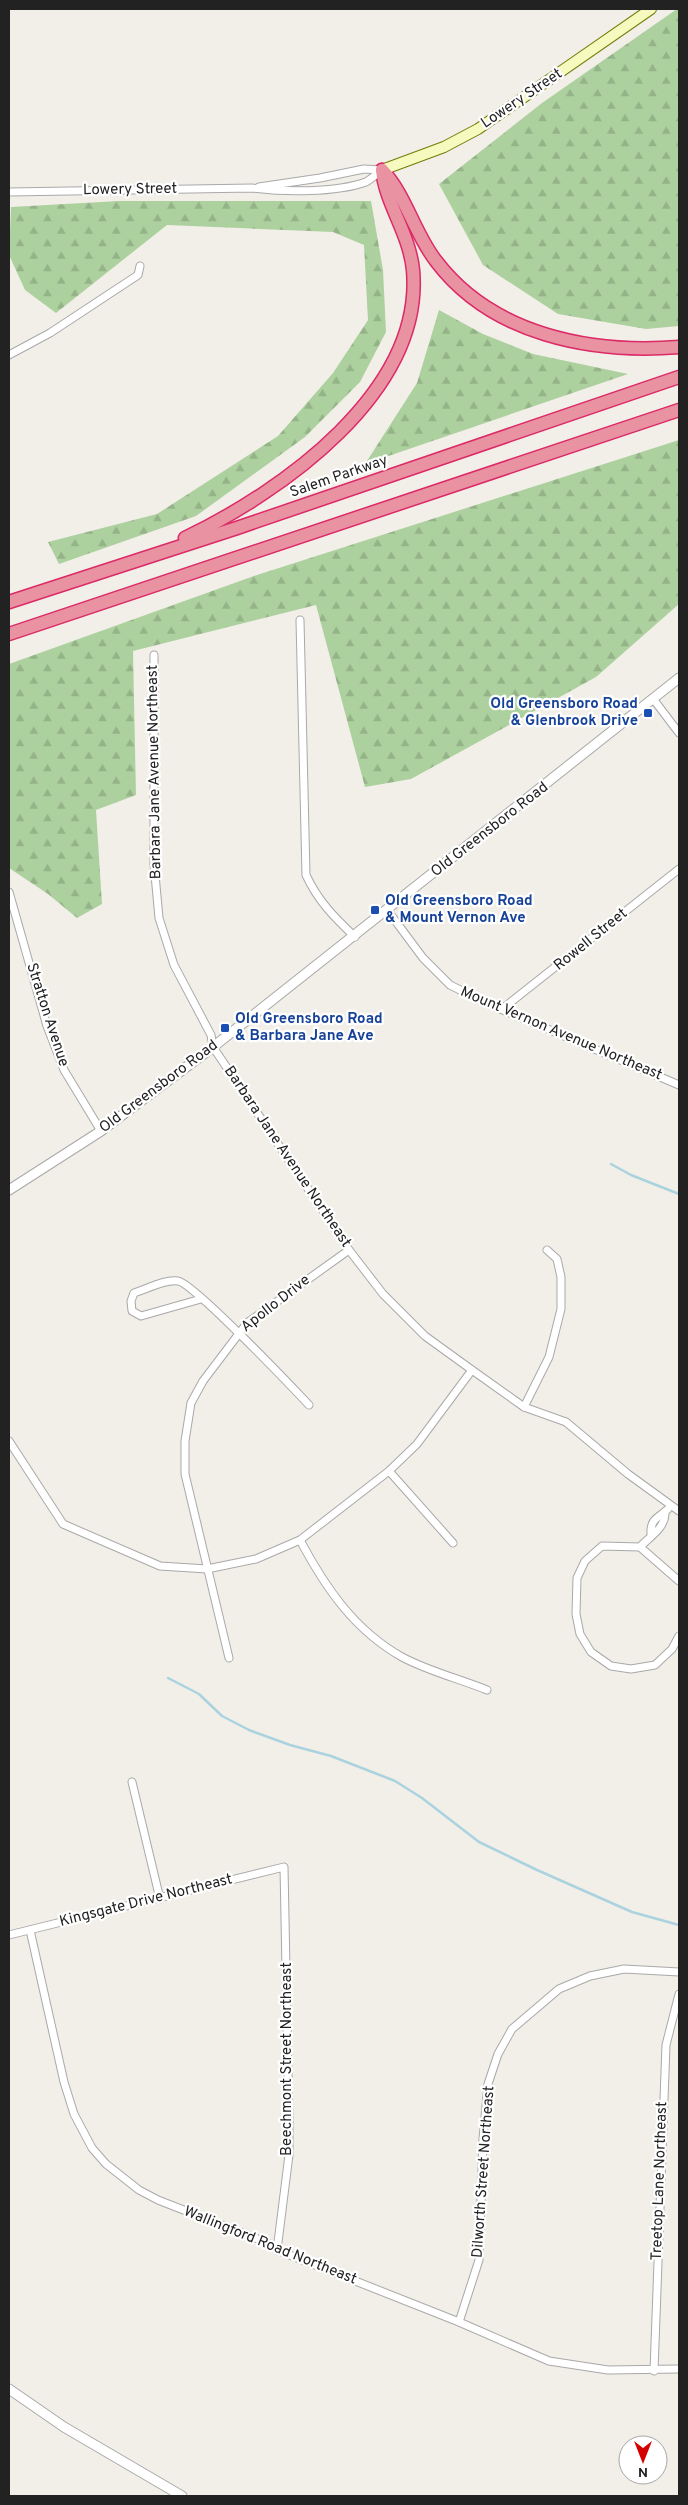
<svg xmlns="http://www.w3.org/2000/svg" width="688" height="2505" viewBox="0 0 688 2505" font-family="Overpass,sans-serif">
	<defs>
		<pattern id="forest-firs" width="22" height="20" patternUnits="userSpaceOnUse" patternTransform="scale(1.25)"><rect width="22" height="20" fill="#add19e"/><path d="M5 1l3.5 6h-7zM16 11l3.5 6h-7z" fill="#95b388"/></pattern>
	</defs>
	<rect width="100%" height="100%" fill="#f2efe9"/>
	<g fill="url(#forest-firs)">
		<path d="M677,9H679V326L646,329L558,314L483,265L439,184L542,103Z"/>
		<path d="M119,201H371L383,270L386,332L360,382L305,437L196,516L59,564L48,542L157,514L278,436L333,373L368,320L364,245L333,232L167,225L56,313L25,290L9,255L11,207Z"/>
		<path d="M439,310L483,334L533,354L628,374L365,464L417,383Z"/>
		<path d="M679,440V604L596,677L411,779L365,787L316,605L133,651L136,795L96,810L102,904L77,918L48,894L9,868V664L257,575Z"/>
	</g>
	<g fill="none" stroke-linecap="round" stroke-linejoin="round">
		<g stroke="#aad3df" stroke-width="2.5">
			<path d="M611,1164L631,1175L679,1194"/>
			<path d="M168,1678L199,1694L222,1716L249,1730L290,1745L331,1756L395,1781L422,1798L479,1842L537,1870L632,1912L679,1925"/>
		</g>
		<g stroke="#a9a9a9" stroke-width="9">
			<g id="minor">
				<path d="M259,187L320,178L364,169L382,170"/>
				<path d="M9,192L252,188C284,192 335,193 366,182C371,179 377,174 382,170"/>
				<path d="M9,355L50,333L138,275L140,266"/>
				<path d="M300,620L306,875C318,901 334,917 355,937"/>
				<path d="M154,655V864L159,918L174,965L211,1035L213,1047L349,1250L383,1294L425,1336L472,1370L524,1407L566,1422L628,1474L679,1511"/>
				<path d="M654,700L679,733"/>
				<path d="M9,892L47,1026L64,1070L101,1131"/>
				<path d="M388,911L423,958L450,985L484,1002L679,1085"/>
				<path d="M502,1009L679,869"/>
				<path d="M201,1299L141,1316L132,1311L131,1301L134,1293C147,1289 165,1279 178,1281C193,1283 292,1387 309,1405"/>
				<path d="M524,1407L549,1357L561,1309V1277L557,1259L547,1250"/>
				<path d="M9,1441L63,1524L160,1566L207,1569L256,1559L300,1540L389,1471L417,1444L472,1370"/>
				<path d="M389,1471L453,1543"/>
				<path d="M651,1534C650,1518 659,1518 668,1509"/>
				<path d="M300,1540C325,1587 354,1630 402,1657C428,1671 460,1679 487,1690"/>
				<path d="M640,1547C649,1537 666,1528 665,1512"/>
				<path d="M679,1581L640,1547L602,1546L585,1561L577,1578L576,1614L580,1634L591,1652L611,1666L631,1669L655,1665L672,1649L679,1636"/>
				<path d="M229,1658L185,1474V1441L191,1403L203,1381L247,1323L349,1250"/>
				<path d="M132,1782L160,1899"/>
				<path d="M30,1930L64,2082L74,2114L92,2148L106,2164L139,2190L158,2200L268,2243L277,2250L459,2322L549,2361L608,2370L679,2369"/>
				<path d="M9,1935L284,1867L289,2123V2155L277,2250"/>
				<path d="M459,2322L479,2260L483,2139L488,2084L498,2054L512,2029L559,1989L590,1976L624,1969L679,1972"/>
				<path d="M654,2371L666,2045L679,1994"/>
			</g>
		</g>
		<g stroke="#a9a9a9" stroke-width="11">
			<g id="tertiary">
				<path d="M9,1190L101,1131L213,1047L679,678"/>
				<path d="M9,2389L64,2427L182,2496"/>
			</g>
		</g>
		<g stroke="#707d05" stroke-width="12">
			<path id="secondary" d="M382,170L444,147L478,129L651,9"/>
		</g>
		<g stroke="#dc2a67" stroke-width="15">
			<g id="motorway">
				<path d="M382,170C406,195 414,233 436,261C492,335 591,354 679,347"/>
				<path d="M185,538C281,492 424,392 413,270C409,232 386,205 382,170"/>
				<path d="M9,602L237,528L679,377"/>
				<path d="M9,634L679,410"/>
			</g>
		</g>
		<use href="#minor" stroke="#fff" stroke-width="7"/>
		<use href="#tertiary" stroke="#fff" stroke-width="9"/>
		<use href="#secondary" stroke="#f7fabf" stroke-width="10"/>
		<use href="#motorway" stroke="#e892a2" stroke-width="12"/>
	</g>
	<g fill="#1a4fb4" stroke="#fff" stroke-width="2">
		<rect x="643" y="708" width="10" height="10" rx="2.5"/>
		<rect x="370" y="905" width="10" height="10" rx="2.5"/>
		<rect x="220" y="1023" width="10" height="10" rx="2.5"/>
	</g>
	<g text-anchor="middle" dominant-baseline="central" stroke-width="4.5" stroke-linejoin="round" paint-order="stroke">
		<g font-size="15" fill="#222" stroke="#fff">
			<text transform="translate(522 99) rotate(-34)">Lowery Street</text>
			<text transform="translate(130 190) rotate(-1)">Lowery Street</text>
			<text transform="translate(339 477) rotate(-19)">Salem Parkway</text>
			<text transform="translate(155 772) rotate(-91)">Barbara Jane Avenue Northeast</text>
			<text transform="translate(490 830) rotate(-38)">Old Greensboro Road</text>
			<text transform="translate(591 940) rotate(-39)">Rowell Street</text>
			<text transform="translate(47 1015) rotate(72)">Stratton Avenue</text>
			<text transform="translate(561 1034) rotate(23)">Mount Vernon Avenue Northeast</text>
			<text transform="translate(159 1087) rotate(-37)">Old Greensboro Road</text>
			<text transform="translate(287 1157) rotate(56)">Barbara Jane Avenue Northeast</text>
			<text transform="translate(276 1304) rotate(-38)">Apollo Drive</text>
			<text transform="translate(146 1901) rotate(-14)">Kingsgate Drive Northeast</text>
			<text transform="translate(287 2059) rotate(-90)">Beechmont Street Northeast</text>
			<text transform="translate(484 2172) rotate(-86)">Dilworth Street Northeast</text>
			<text transform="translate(660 2181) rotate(-88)">Treetop Lane Northeast</text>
			<text transform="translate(270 2246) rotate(22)">Wallingford Road Northeast</text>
		</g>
		<g font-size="15" font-weight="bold" fill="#164399" stroke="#fff" text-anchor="start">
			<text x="638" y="704" text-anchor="end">Old Greensboro Road<tspan x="638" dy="17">&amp; Glenbrook Drive</tspan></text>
			<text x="385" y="901">Old Greensboro Road<tspan x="385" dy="17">&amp; Mount Vernon Ave</tspan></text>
			<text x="235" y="1019">Old Greensboro Road<tspan x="235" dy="17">&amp; Barbara Jane Ave</tspan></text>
		</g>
	</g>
	<rect width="688" height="2505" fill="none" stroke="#222222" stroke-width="20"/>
	<g transform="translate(643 2460) rotate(180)"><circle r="24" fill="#ffffff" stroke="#a7a7a7"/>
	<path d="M0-4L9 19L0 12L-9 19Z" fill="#d40000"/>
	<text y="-8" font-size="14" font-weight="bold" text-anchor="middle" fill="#222222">N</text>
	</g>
</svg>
